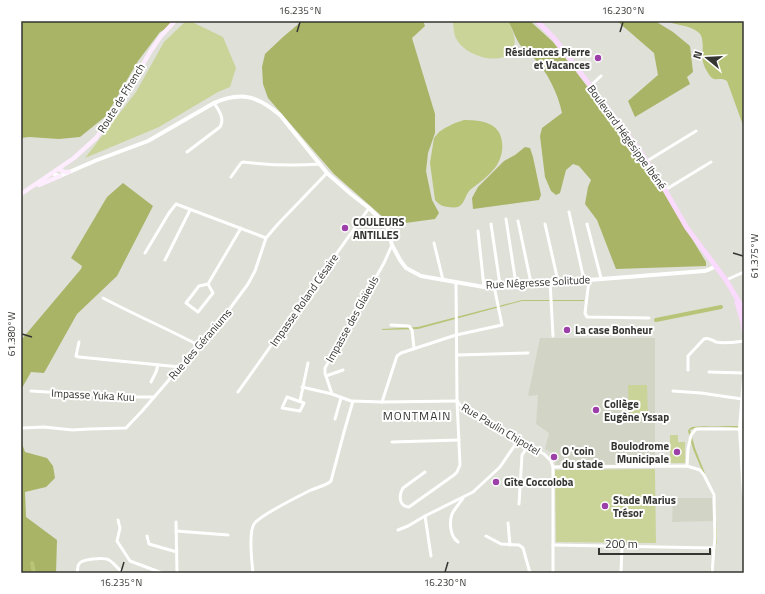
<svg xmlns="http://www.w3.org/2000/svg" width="765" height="594" viewBox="0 0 765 594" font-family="'Titillium Web',sans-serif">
	<rect width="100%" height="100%" fill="#dfe0d8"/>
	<g fill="#d2d5c6">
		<path d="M540,338H655V464L555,465L556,455L545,449L549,433L536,424L538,395L528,396Z"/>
		<path d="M673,498H712L713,521L672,522Z"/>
	</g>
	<g fill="#cad499">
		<path d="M186,21H190L223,37L236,68L230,87L218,92L159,127L85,158L136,92L164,42Z"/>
		<path d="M453,21H508C536,72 466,65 455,36C454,32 453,26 453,21Z"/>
		<path d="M628,385H647L648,416L629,417Z"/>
		<path d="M670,435H678V442H685V463H670Z"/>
		<path d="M655,469L656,543L556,542L555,470Z"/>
	</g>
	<g fill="#a9b467">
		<path d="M21,21H180L160,32L138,61L106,116L80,137L59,139L29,137L21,138Z"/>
		<path d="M302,21H423L425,26L412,38L435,114V133L428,153L426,171L432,200L439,213L435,219L398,224L384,218L334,174L268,98L263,84L262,67L265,54L283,37Z"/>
		<path d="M508,21H530L553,42L646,163L706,262V266L616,269L597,220L585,204L588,187L591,180L579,166L573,164L566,170L560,193L556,195L551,191L545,177L540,136L542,128L562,113C558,93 547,71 532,56C529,52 524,50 521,46C515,38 513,29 508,21Z"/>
		<path d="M617,21H655L673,32L690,46L693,72L687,77L690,84L635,117L628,101L658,75L654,53Z"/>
		<path d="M525,147L530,148L533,157L541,195L539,200L473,209L472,198L478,187L504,161L515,155Z"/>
		<path d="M123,183L153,206L117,276L77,314L44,373L31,372L22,388H21V340L27,333L81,269L82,266L71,258L107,197Z"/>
		<path d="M21,441L25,452L47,458L53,466L55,478L46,487L25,492L26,517L57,540L56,573H21Z"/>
	</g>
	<g fill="#b8c477">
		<path d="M666,21H744V128L727,81C720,77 716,81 712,78C711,77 709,75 708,73C706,70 704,66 703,62C702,54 705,36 698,32C690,25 675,25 666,21Z"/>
		<path d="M464,120C480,120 500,122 502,142C503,151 501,158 497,165C490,175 479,183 470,190C465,195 465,204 458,207C454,208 446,207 443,206C440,205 437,202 435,200L430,163L434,138L439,132L445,128L455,123Z"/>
		<path d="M522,300H584V301H522L418,329L382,330V329L418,327Z"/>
		<path d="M706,426H738L744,427V429C732,427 700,424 690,430L695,448L715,499L717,539L712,573H710L716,540L713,497L701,468L693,449L688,431L689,429L692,427Z"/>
	</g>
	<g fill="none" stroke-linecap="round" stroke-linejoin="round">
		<g stroke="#b8c477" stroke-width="4">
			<path d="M656,320L721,307"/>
			<path d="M32,563L34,573"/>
		</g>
		<g stroke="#fff" stroke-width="3">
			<path d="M590,86L601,76"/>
			<path d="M187,152L220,127C225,118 219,111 214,103"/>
			<path d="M647,161L696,131"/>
			<path d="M231,177L241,163L243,162C269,165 294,166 320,164"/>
			<path d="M665,190L711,162"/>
			<path d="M569,212L584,280"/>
			<path d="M506,219L516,284"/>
			<path d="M518,221L531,283"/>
			<path d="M491,224L500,285"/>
			<path d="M545,224L558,281"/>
			<path d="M587,224L601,278"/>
			<path d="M478,231L484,287"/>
			<path d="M434,243L443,280"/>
			<path d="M145,253L169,213L176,204L266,238"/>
			<path d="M165,260L190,210"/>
			<path d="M589,280L585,313L587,317L649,318"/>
			<path d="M726,280L744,272"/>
			<path d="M550,281L553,336"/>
			<path d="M208,284L213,293L198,312L186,303L199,286L208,284L241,228"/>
			<path d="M103,298C135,315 168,329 200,346"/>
			<path d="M391,325L409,326L412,330L414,348"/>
			<path d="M79,342L76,356L79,357L180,367"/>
			<path d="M457,355L528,353"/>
			<path d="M688,370V356L704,339C709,337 711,340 716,342C725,344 736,342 744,341"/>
			<path d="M709,372L744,373"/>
			<path d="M326,376L343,370"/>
			<path d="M151,382L156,372L158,365"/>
			<path d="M302,387L332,394L351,401"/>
			<path d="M31,391L128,397H154"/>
			<path d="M673,391L701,393L742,399"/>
			<path d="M238,392L369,208"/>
			<path d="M332,394L325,373V368L384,263L392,245"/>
			<path d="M287,397L304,403L300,411L282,408Z"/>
			<path d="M300,401L308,363"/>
			<path d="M457,401L460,405L544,454L551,461L553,467V573"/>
			<path d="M382,402L396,359L397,356L401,353L456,335L502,325L494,286"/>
			<path d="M335,419L341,398"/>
			<path d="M22,428L44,427L72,430L89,429L126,428L143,410L180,367L200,346L214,330L248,284L255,271L266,238L278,224L327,173"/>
			<path d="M392,442L459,440"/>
			<path d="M687,466L688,449L691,435L696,429H740L744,430"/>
			<path d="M553,467L687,466L700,470L704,475L714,495L715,538L714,548L712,573"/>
			<path d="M425,472L403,488C399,495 398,506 409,507L454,475L457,472L460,465L457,401L456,282"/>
			<path d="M519,504L522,455L529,445"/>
			<path d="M425,516L431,556"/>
			<path d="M118,520L120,528L117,541L130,561L162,573"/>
			<path d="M176,522L177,573"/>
			<path d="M508,523L510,545"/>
			<path d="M398,530L408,526L425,516L473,492L500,467L519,439"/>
			<path d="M176,531L228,535"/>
			<path d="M147,536L149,544L177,552"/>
			<path d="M486,536L501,544L519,545L523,548L530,573"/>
			<path d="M458,542C450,536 449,523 452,514C455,508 460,503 463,498"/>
			<path d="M553,545L714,548"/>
			<path d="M77,573C78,570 77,566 79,564C81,559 104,557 109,560C114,563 118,569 123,573"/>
			<path d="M253,573C252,562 248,533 254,524C259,516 299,496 309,491C315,488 328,485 331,481L344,432L353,401L382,402L457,401"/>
			<path d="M621,573L622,547"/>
		</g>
		<g stroke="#fff" stroke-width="4">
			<path d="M53,173L56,175L60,176L97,160L148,141L214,103C241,91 258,96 280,115L327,173L351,194L369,208L387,226L392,245L400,260L406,268L421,276L484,287L550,281L589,280L704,271L708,270L716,266"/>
			<path d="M744,379L740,429L744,495"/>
		</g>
		<g stroke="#fdedff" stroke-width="4.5">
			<path d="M59,169L64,172H69"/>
			<path d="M39,185L60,176"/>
			<path d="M21,194L74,158L96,138L108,122L138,73L150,52L161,36L175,21"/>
		</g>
		<g stroke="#fadafe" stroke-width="5">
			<path d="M537,21L554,38L640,151L665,190L687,228L726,280L742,307L744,311"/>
			<path d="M737,302L743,323L744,331"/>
		</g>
	</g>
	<path fill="none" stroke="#343531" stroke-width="1.5" d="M297,32L300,22M620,32L623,22M733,253L743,256M22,334L32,337M121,572L124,562M445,572L448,562"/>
	<g fill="#9c3fa9" stroke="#fff" stroke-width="1.5">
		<circle cx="598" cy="58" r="4"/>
		<circle cx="345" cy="228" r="4"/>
		<circle cx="567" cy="330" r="4"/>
		<circle cx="596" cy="410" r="4"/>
		<circle cx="677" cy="452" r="4"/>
		<circle cx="554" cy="457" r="4"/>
		<circle cx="496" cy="482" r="4"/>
		<circle cx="605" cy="506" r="4"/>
	</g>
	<g text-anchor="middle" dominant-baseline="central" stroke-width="4" stroke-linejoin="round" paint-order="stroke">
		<g font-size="11" font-weight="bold" fill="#343531" stroke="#fff" text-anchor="start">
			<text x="590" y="52" text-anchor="end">Résidences Pierre<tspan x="590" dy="13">et Vacances</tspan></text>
			<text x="353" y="222">COULEURS<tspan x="353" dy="13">ANTILLES</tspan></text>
			<text x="575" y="330">La case Bonheur</text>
			<text x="604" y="404">Collège<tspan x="604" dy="13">Eugène Yssap</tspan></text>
			<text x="669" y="446" text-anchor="end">Boulodrome<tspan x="669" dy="13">Municipale</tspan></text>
			<text x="562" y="451">O 'coin<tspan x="562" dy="13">du stade</tspan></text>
			<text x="504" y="482">Gîte Coccoloba</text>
			<text x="613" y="500">Stade Marius<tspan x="613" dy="13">Trésor</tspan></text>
		</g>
		<g font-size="11" fill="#343531" stroke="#fff">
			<text transform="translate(121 98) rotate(-58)">Route de Ffrench</text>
			<text transform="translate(627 137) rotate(54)">Boulevard Hégésippe Ibéné</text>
			<text transform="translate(538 282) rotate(-3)">Rue Négresse Solitude</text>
			<text transform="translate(304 300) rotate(-55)">Impasse Roland Césaire</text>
			<text transform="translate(352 319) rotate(-61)">Impasse des Glaïeuls</text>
			<text transform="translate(200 344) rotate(-49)">Rue des Géraniums</text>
			<text transform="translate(93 395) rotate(3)">Impasse Yuka Kuu</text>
			<text transform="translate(501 429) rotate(31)">Rue Paulin Chipotel</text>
		</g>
		<g font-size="12" letter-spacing="1" fill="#343531" stroke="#fff">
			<text x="417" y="415">MONTMAIN</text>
		</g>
	</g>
	<rect width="765" height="594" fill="none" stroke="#ffffff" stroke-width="44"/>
	<g transform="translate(707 58) rotate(288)" stroke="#ffffff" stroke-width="3" paint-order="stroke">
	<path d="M0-3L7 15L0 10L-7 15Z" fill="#343531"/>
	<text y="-6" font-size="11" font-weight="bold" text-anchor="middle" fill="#343531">N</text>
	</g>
	<path d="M599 548v6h111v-6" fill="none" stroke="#343531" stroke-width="2"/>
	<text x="605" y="548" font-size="12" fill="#343531" stroke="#ffffff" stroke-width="3" paint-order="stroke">200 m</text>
	<rect x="22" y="22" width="721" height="550" fill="none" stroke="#343531" stroke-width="1.5"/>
	<g font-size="10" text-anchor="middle" fill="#343531">
		<text x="300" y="14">16.235°N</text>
		<text x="623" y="14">16.230°N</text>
		<text transform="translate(754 256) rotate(-90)" y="4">61.375°W</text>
		<text transform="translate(11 334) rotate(-90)" y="4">61.380°W</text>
		<text x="121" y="586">16.235°N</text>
		<text x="445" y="586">16.230°N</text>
	</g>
</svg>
